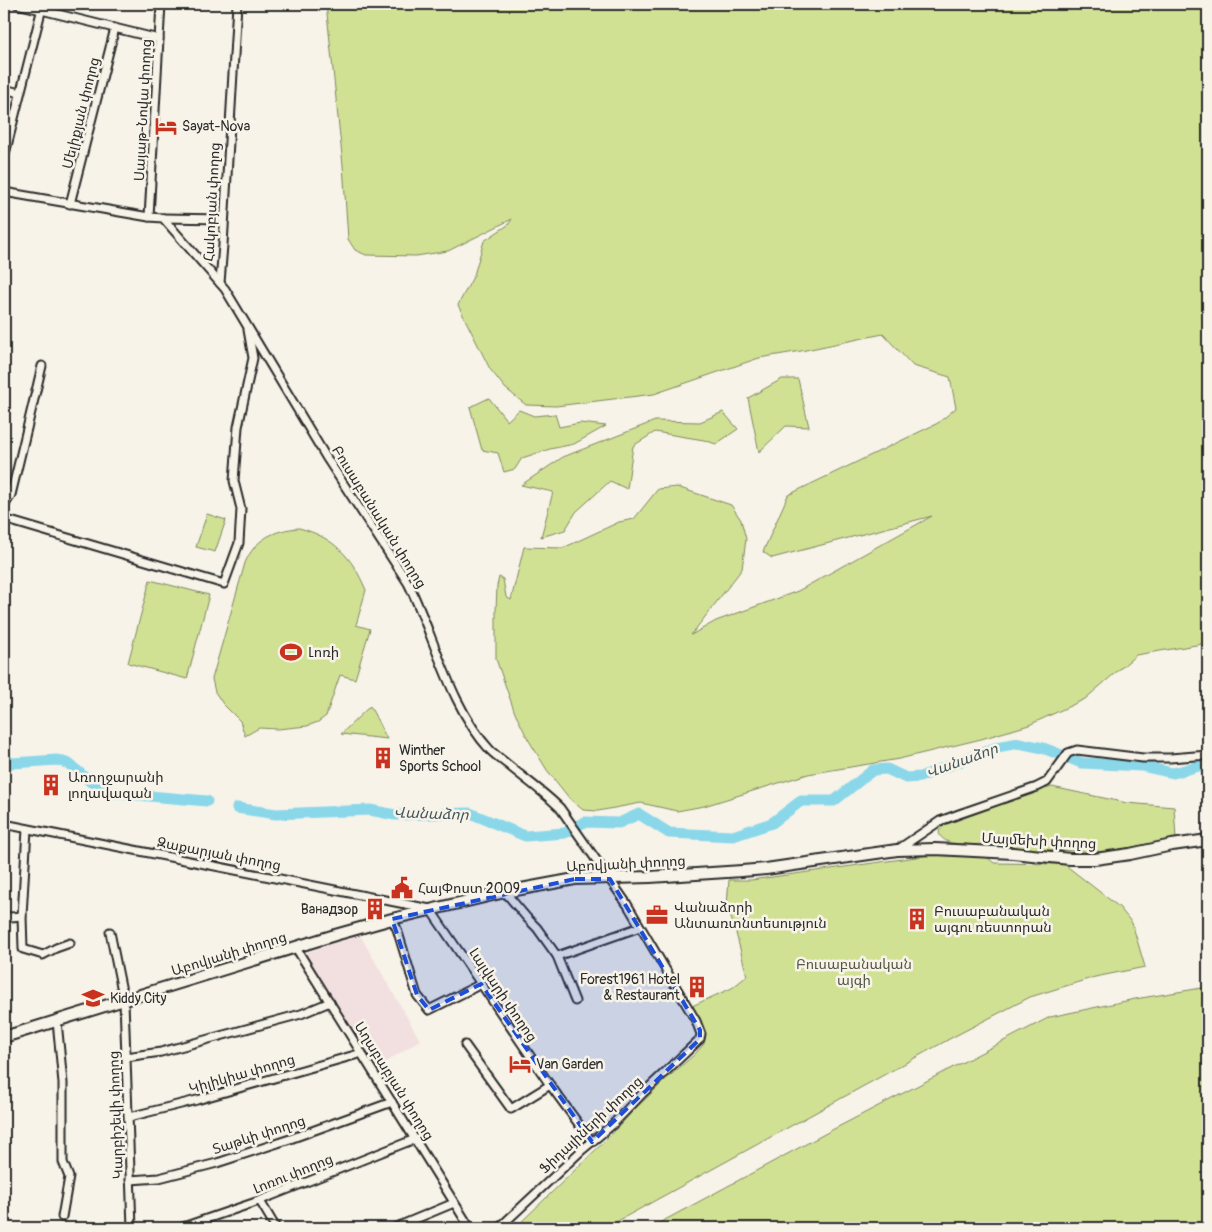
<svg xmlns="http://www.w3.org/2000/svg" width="1212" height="1232" viewBox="0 0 1212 1232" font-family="Pangolin,'Noto Sans Armenian',sans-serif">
	<rect width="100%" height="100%" fill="#f7f3e8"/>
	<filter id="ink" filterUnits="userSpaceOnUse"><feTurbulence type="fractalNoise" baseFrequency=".02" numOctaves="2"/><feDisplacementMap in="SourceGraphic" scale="10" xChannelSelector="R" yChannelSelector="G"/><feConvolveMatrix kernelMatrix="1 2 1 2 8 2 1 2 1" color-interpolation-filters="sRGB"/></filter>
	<g filter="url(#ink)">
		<path fill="#f2e0e1" d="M360,935L420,1040L377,1068L304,953Z"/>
		<g fill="#d1e194" stroke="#7e8660">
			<path d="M326,4H1208V643L1136,655L1085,699L1029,725L981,739L899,759L808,774L704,806L677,811L641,803L598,811L583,810L570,799L547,770L528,739L515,713L496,659V611L497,586L499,577L503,579L506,597L511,600L524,547L563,548L619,522L634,519L658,489L677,487L731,505L741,520L746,539L742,569L691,635L716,621L798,591L932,516L772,558L763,552L788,495L938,423L956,408L950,377L913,366L883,334L801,351L759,358L654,394L556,406L526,405L505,388L490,369L458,305L474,275L484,241L508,225L512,219L448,251L416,256L366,255L355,250L348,239L343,165Z"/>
			<path d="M782,379H798L809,427L786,426L759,452L748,398Z"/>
			<path d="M489,398L507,421L519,410L534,416L555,414L559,427L580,423L606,426L574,444L550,449L522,458L515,469L504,472L498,453L482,450L470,407Z"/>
			<path d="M723,412L738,429L716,444L704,440L655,432L633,446L627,489L610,481L576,512L565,530L541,537L553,492L521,485L563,457L655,421L700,422Z"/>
			<path d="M207,514L226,520L215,552L196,547Z"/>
			<path d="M299,528C334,537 352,557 366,590L356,625L370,629L355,679L340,675L326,716L318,722L307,726L278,729L259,728L245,736L240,721L223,704L215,692L212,679L245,563C255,539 274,530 299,528Z"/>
			<path d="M150,580L209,595L187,679L128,663Z"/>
			<path d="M370,706L387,739L341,734Z"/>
			<path d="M1052,787L1127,803L1174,807L1176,839L1106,852L1022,849L951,843C940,839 933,831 947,824L1044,789Z"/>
			<path d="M931,855L987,857L994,863L1064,864L1119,907L1132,923L1145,967L1095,977L1030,997L953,1037L605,1228H515L610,1136L633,1111L664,1081L694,1055L704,1044L705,1038L702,1025L692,1006L732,988L747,976L736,933L727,906L729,880H751Z"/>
			<path d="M1208,987V1228H650L832,1130L1050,1017L1135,999Z"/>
		</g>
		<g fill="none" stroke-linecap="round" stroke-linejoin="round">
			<g stroke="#8bd7ea" stroke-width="11">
				<path d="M4,760L13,763L57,760L69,764L103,792L207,801"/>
				<path d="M237,808L276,814L370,810L395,815L470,813L525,836L565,833L584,822L619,823L639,814L669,833L733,836L772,823L801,801H834L873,770L887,769L906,778L920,777L997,747L1019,743L1043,748L1082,763L1141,766L1173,773L1203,765L1208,768"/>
			</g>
			<g stroke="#2b2b2b" stroke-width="11">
				<g id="street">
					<path d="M17,4L159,39"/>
					<path d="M4,89L20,93"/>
					<path d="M4,158L43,4"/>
					<path d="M4,192L149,217L163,218L225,289L326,457L408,583C434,635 450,707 490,750C495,755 502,760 507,764C525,779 544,792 560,808L627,904L696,1021L701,1034L700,1039L643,1093L612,1125L582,1150L499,1228"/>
					<path d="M70,204L115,28"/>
					<path d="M149,217L161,4"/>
					<path d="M163,218L224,219"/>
					<path d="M220,283L223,245L237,4"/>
					<path d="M4,506L11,495L42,366"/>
					<path d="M4,519L224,584L239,543L241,509L234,481L238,427L253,358L248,330"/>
					<path d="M4,824L430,909L550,1085L592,1142"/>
					<path d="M27,829L22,916L23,949L43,955L56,948L70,943"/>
					<path d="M897,850L940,821L959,814L1037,787L1047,782L1068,753L1077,750L1143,758H1170L1208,755"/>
					<path d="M505,892L527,918L537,928L557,956L575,1001"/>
					<path d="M4,916L11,917L22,916"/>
					<path d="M392,919L397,929L417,995L429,1010L481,984"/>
					<path d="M110,932L124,1001L132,1228"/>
					<path d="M296,948L470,1228"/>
					<path d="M557,956L640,927"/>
					<path d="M57,1021L63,1083V1162L69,1177L62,1217"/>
					<path d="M465,1045L511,1109L550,1085"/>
					<path d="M126,1057L161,1052L301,1014L330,1002"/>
					<path d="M129,1117L197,1100L362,1053"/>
					<path d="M130,1180L159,1178L217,1163L290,1139L392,1102"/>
					<path d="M260,1201L276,1228"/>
					<path d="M180,1228L256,1202L415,1139"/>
					<path d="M394,1228L454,1203"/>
				</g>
			</g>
			<g stroke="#2b2b2b" stroke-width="14">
				<path id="secondary" d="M4,1037L335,935L392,919L505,892L575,879L650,877L742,871L766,869L897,850L935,849L1013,853L1070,859H1095L1130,854L1172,845L1208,840"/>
			</g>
			<use href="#street" stroke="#f7f3e8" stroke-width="7"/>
			<use href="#secondary" stroke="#f7f3e8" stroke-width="10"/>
		</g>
	</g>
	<path fill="#1d4ed8" fill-opacity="0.2" stroke="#1d4ed8" stroke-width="4" stroke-dasharray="10 6" stroke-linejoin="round" d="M575,879H610L700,1030V1039L592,1142L481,984L429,1010L417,995L392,919Z"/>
	<defs>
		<g id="hotel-bare" transform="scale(1.725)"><path d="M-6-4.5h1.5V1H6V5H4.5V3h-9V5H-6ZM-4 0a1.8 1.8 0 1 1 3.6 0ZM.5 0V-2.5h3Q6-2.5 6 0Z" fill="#c8321e" stroke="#f7f3e8" stroke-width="2.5" paint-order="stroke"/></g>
		<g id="stadium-bare" transform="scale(1.725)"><path d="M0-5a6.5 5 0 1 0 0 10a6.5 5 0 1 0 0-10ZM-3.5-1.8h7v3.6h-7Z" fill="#c8321e" stroke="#f7f3e8" stroke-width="2.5" paint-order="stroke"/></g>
		<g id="building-bare" transform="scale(1.725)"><path d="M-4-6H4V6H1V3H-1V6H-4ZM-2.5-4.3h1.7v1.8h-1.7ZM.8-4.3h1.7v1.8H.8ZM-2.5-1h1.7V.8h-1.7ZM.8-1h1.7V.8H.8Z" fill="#c8321e" stroke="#f7f3e8" stroke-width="2.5" paint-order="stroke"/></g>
		<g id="civic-bare" transform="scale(1.725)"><path d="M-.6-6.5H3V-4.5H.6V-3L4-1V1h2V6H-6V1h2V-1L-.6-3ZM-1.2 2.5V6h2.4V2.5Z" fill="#c8321e" stroke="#f7f3e8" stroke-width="2.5" paint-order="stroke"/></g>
		<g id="office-bare" transform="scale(1.725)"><path d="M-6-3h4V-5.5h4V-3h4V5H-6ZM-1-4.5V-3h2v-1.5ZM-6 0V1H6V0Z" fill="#c8321e" stroke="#f7f3e8" stroke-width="2.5" paint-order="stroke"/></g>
		<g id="school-bare" transform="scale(1.725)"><path d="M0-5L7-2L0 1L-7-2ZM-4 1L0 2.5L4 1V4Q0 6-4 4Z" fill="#c8321e" stroke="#f7f3e8" stroke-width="2.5" paint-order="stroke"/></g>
	</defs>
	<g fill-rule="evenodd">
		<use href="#hotel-bare" x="166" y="126"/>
		<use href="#stadium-bare" x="291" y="652"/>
		<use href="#building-bare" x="383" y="758"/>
		<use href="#building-bare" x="51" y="785"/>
		<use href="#civic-bare" x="402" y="888"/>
		<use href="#building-bare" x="375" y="909"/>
		<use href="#office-bare" x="657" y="915"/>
		<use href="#building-bare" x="917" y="919"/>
		<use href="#building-bare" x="697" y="987"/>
		<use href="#school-bare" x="93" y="998"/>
		<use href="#hotel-bare" x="520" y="1064"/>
	</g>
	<g text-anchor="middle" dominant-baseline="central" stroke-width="5" stroke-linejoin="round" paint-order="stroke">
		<g font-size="14" fill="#2b2b2b" stroke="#f7f3e8">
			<text transform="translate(143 110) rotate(-87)">Սայաթ-Նովա փողոց</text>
			<text transform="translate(81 113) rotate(-76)">Մելիքյան փողոց</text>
			<text transform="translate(212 202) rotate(-87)">Հակոբյան փողոց</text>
			<text transform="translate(379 517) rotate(58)">Բուսաբանական փողոց</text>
			<text transform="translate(1039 841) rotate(3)">Մայմեխի փողոց</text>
			<text transform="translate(219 854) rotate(11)">Զաքարյան փողոց</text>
			<text transform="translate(626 864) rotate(-3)">Աբովյանի փողոց</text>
			<text transform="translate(229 954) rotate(-17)">Աբովյանի փողոց</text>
			<text transform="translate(503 995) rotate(56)">Լալվարի փողոց</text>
			<text transform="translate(242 1074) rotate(-16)">Կիլիկիա փողոց</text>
			<text transform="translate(394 1081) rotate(58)">Աղաբաբյան փողոց</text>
			<text transform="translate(116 1115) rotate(-92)">Կարբիշեվի փողոց</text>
			<text transform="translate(591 1125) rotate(-43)">Ֆիդայիների փողոց</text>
			<text transform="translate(259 1135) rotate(-18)">Տաթևի փողոց</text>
			<text transform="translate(293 1174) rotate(-22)">Լոռու փողոց</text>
		</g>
		<g font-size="14" fill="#2b2b2b" stroke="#f7f3e8" text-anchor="start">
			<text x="182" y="126">Sayat-Nova</text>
			<text x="308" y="652">Լոռի</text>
			<text x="399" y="750">Winther<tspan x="399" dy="16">Sports School</tspan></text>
			<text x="68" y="777">Առողջարանի<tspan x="68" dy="16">լողավազան</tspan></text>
			<text x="418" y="888">ՀայՓոստ 2009</text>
			<text x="674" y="907">Վանաձորի<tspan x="674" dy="16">Անտառտնտեսություն</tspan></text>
			<text x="358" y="909" text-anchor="end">Ванадзор</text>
			<text x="934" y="911">Բուսաբանական<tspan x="934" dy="16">այգու ռեստորան</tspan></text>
			<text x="680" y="979" text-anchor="end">Forest1961 Hotel<tspan x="680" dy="16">&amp; Restaurant</tspan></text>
			<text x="110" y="998">Kiddy City</text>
			<text x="536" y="1064">Van Garden</text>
		</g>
		<g font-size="14" fill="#545845" stroke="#f7f3e8">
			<text x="854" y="964">Բուսաբանական<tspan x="854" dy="16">այգի</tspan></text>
		</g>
		<g font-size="15" font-style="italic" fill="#43565b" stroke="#f7f3e8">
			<text transform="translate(962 761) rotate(-20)">Վանաձոր</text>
			<text transform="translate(431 814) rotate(2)">Վանաձոր</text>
		</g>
	</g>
	<rect width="1212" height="1232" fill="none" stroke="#f7f3e8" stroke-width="20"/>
	<rect x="10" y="10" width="1192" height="1212" fill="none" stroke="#2b2b2b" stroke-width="2" filter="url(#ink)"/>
</svg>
